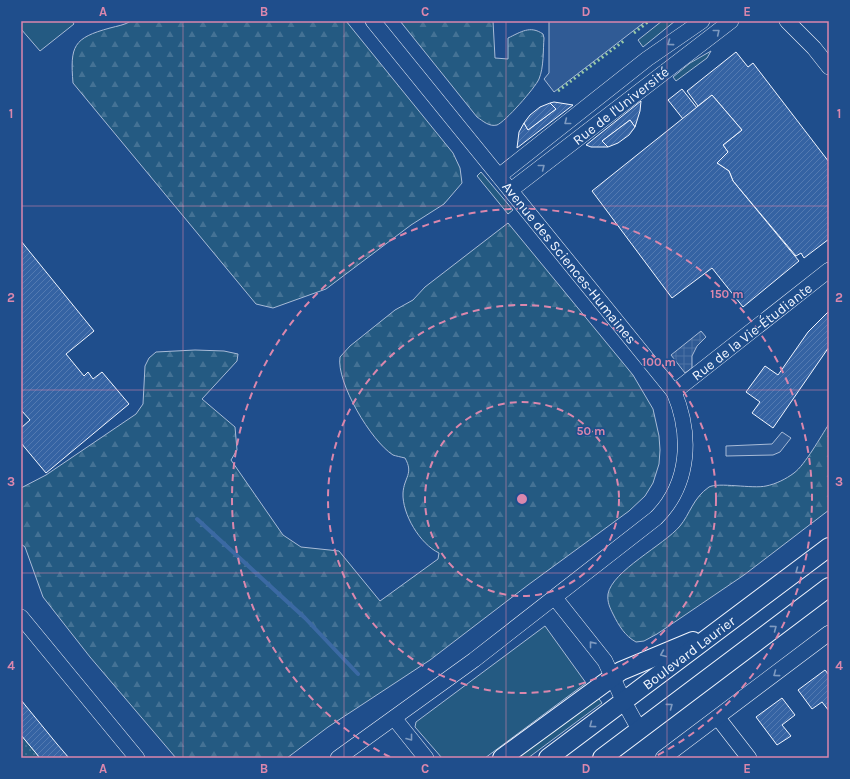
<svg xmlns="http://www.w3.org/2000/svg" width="850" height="779" viewBox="0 0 850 779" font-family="Karla,sans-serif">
	<defs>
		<pattern id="forest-firs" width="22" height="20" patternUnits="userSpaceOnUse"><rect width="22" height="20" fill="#245a82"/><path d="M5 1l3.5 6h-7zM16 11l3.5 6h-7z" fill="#447295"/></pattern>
		<pattern id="park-dots" width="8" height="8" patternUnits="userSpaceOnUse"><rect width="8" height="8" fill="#245a82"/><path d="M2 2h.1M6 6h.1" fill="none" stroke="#447295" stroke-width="1.8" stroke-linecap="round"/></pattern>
		<pattern id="plaza-grid" width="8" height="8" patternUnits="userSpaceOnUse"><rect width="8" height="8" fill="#305b95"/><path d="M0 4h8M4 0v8" fill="none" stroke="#4e73a5"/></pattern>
		<pattern id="building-hatch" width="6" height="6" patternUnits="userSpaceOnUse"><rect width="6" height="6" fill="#3563a3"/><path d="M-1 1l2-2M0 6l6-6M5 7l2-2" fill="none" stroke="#537ab1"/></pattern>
	</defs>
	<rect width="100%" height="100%" fill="#1f4e8c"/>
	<g fill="#245a82" stroke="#a8bbd7">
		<path d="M21,21H72L74,24L40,51L21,29Z"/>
		<path d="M662,21H675L643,47L638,40Z"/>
		<path d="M711,51L707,58L676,81L673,77L690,63Z"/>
		<path d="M481,172L513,210L508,214L477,176Z"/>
		<path d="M545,626L586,683L485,758H442L415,727L416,722Z"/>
		<path d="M597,696L602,703L528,758H513Z"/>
	</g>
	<g fill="url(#forest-firs)" stroke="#a8bbd7">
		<path d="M131,21H346L453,153L460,168L462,183L444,204L411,225L326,289L273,308L256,304L73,83C70,46 73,38 110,28C117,26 125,25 131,21Z"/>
		<path d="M400,21H493L495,58L508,59V38C521,32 530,25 543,34L544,38C543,50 544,67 539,79C535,88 505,122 497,125C489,127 483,121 477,117Z"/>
		<path d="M508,223L633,375L653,409L659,436L660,450L659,464L653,483L645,496L629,511L528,585L430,660L328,727L287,758H176L90,657L43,597L25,547L21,544V488L46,475L136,414L143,404L145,366L149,358L156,352L195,350L224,351L238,354L237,361L202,399L235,427L237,450L231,460L283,535L301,547L339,551L380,601L438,559L439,553C420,544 402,514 403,493C404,477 414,474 405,458C401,457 396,456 393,455C371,441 336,382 340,357L350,346L395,310L413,300L425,287Z"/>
		<path d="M829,424V510L744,575L657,634L644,641L636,642C625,636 619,626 613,614C610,608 607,602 608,594C612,571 664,545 680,526C690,514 693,498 709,487C718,482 753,489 766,486C776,484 786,479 794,473C805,465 821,436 829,424Z"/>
	</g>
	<path fill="url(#park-dots)" stroke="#a8bbd7" d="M21,735L40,758H21Z"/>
	<g fill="#305b95" stroke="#a8bbd7">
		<path d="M549,21H646L554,92L544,79L549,73Z"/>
		<path d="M782,432L791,438L780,452L773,455L726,456V446L772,444Z"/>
	</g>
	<path fill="url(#plaza-grid)" stroke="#a8bbd7" d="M701,331L706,337L697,346L692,356V368L685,373L671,355Z"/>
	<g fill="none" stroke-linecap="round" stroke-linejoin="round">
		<path stroke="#3b69a3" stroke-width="4" d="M197,519L305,618L358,674"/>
	</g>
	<g fill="url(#building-hatch)" stroke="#f2f6ff">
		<path d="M736,52L748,67L753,63L829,162V239L804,258L801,253L796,256L733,181L729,171L717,163L728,152L723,145L742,130L712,95L698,106L687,91Z"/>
		<path d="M682,89L697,108L683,119L668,100Z"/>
		<path d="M712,95L742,130L723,145L728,152L717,163L729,171L733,181L799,261L743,307L712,268L672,298L592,191Z"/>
		<path d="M641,101L640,111L635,127L630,120L602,141L608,147H591L586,145Z"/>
		<path d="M554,102L573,105L517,148L519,132L524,123L528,130L556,109L550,103Z"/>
		<path d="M550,103L556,109L528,130L524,123L530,115L540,107Z"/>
		<path d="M630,120L635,127L629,135L618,143L608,147L602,141Z"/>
		<path d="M21,241L94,331L66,354L84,376L88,372L93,379L102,372L129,404L46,473L21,443V428L30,420L21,410Z"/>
		<path d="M829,311V347L773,428L752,413L760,402L746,392L765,366L778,375L808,332Z"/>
		<path d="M825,670L829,675V711L822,702L812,709L798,690Z"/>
		<path d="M782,698L795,715L782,725L791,736L777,745L756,717Z"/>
		<path d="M21,700L57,744L69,758H40L21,735Z"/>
	</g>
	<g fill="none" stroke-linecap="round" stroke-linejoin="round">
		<g stroke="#f2f6ff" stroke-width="16">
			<g id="minor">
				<path d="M787,21L814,48L829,67"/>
				<path d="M499,176L647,59L702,21"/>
				<path d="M511,190L731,21"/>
				<path d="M674,392L829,270"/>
				<path d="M555,598L605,661L624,702L639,729"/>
				<path d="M21,617L137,758"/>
				<path d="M394,718L426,758"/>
				<path d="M718,718L749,758"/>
				<path d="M338,758L474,660L656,518C690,484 692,435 674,392L373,21"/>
				<path d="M663,758L829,633"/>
			</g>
		</g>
		<g stroke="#f2f6ff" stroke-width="20">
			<g id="major">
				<path d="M502,758L621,671L693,641"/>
				<path d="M548,758L829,547"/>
				<path d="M602,758L829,587"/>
			</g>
		</g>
		<use href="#minor" stroke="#1f4e8c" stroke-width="15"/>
		<use href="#major" stroke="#1f4e8c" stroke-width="18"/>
		<g stroke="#97c8a6" stroke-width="3" stroke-dasharray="2 3" stroke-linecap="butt">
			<path d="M634,33L649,21"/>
			<path d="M558,91L625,40"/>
		</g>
	</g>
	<defs><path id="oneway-chevron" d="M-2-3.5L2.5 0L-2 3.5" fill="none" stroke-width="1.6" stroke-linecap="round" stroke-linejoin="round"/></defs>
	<g stroke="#7e9ac0">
		<use href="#oneway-chevron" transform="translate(717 32) rotate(-39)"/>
		<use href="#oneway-chevron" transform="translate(670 43) rotate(144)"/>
		<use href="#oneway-chevron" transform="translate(567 122) rotate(142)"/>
		<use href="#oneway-chevron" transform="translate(542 167) rotate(-38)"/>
		<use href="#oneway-chevron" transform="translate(798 571) rotate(143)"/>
		<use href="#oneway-chevron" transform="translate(774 628) rotate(-37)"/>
		<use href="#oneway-chevron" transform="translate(592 644) rotate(-129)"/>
		<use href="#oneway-chevron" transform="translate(663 654) rotate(157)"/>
		<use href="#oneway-chevron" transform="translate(776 674) rotate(143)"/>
		<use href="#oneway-chevron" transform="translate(670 706) rotate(-37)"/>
		<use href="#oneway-chevron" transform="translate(592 725) rotate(143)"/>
		<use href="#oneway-chevron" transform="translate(410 738) rotate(52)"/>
	</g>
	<path fill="none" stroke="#da87ad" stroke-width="1" stroke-opacity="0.55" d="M183,21V758M344,21V758M506,21V758M667,21V758M21,206H829M21,390H829M21,573H829"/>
	<g fill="none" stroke="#da87ad" stroke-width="2" stroke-dasharray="7 5">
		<circle cx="522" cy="499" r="97"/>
		<circle cx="522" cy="499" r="194"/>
		<path d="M390 757A290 290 0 1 1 654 757"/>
	</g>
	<g text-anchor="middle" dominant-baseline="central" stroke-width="3" stroke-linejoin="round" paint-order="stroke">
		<g font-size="14" fill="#f2f6ff" stroke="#1f4e8c">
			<text transform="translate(621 106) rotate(-38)">Rue de l'Université</text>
			<text transform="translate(569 263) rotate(51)">Avenue des Sciences-Humaines</text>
			<text transform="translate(752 332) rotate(-38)">Rue de la Vie-Étudiante</text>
			<text transform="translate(689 653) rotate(-37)">Boulevard Laurier</text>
		</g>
	</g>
	<circle cx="522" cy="499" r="6" fill="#da87ad" stroke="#1f4e8c" stroke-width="2"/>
	<g font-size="12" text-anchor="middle" font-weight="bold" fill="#da87ad" stroke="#1f4e8c" stroke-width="3" stroke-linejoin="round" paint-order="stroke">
		<text x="727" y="298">150 m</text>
		<text x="659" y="366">100 m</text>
		<text x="591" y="435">50 m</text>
	</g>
	<rect width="850" height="779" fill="none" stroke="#1f4e8c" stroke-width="44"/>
	<rect x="22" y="22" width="806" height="735" fill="none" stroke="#da87ad" stroke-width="1.5"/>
	<g font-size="13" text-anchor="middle" font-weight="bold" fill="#da87ad">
		<text x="103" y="16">A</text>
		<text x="264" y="16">B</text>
		<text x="425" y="16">C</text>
		<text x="586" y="16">D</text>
		<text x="747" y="16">E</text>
		<text x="11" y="118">1</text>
		<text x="839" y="118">1</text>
		<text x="11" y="302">2</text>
		<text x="839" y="302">2</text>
		<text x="11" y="486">3</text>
		<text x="839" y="486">3</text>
		<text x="11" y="670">4</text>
		<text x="839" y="670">4</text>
		<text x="103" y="773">A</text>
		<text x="264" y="773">B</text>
		<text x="425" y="773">C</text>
		<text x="586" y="773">D</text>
		<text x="747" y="773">E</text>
	</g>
</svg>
